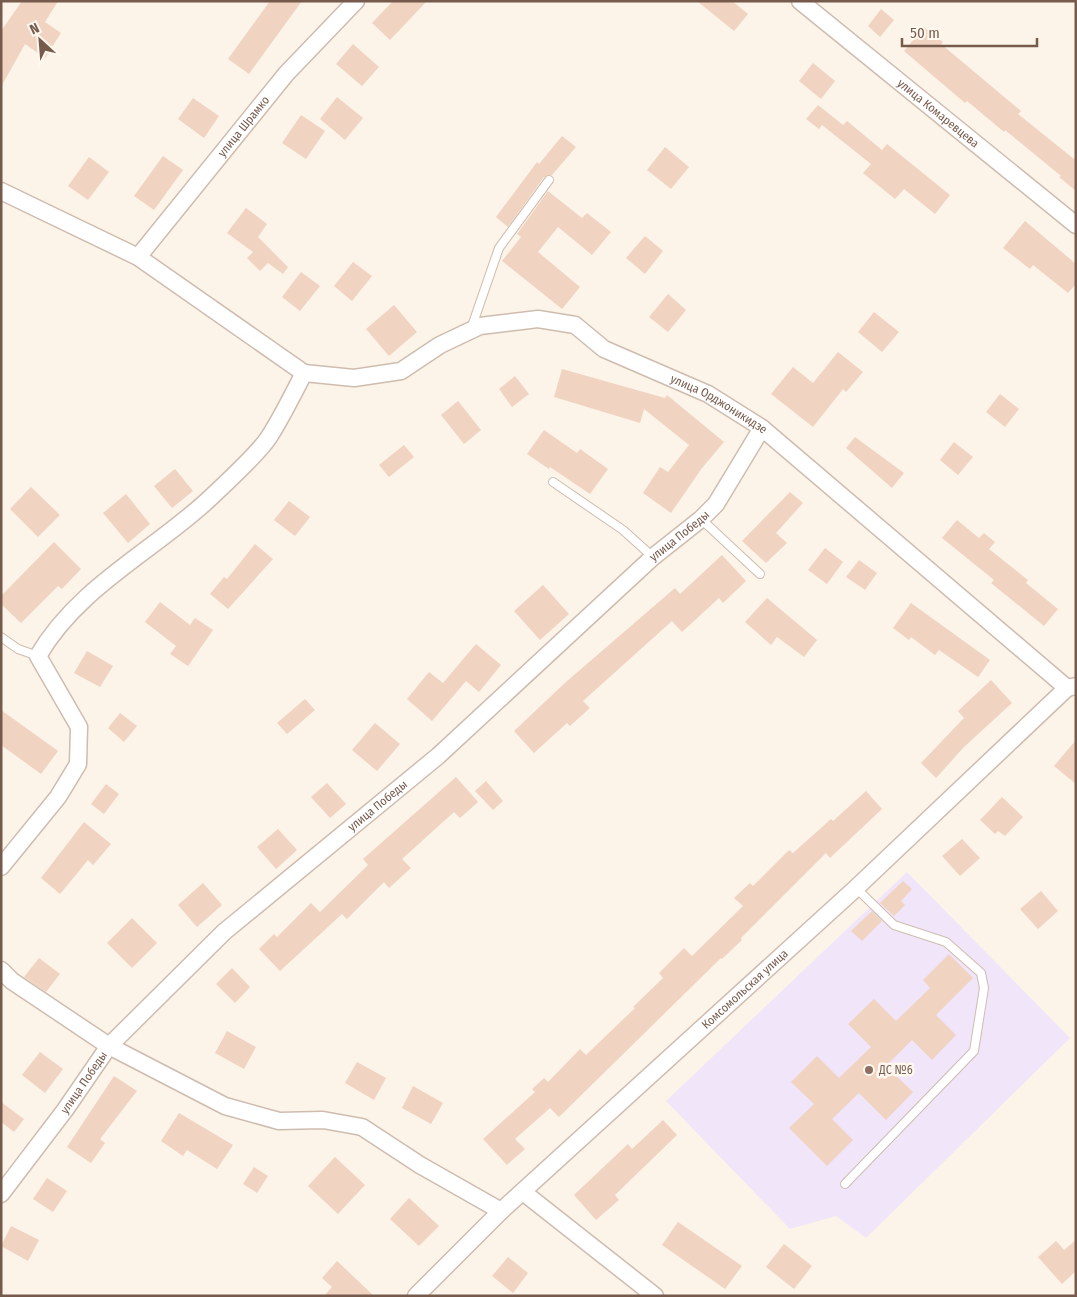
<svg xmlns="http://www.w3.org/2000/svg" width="1077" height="1297" viewBox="0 0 1077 1297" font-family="'Fira Sans Condensed',sans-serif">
	<rect width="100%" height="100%" fill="#fcf4e9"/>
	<path fill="#f1e5f9" d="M907,872L1070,1038L866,1238L836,1216L790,1229L666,1101Z"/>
	<g fill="#f1d3c1">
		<path d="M22,1H58L45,22L61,33L45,58L25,44L1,87V31Z"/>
		<path d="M270,1H302L249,74L228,59Z"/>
		<path d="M393,1H427L390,40L372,23Z"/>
		<path d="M697,1H732L748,14L734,31Z"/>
		<path d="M881,9L894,20L880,37L868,26Z"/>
		<path d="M924,27L943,42L941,44L1021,111L1018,114L1074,159L1076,157V191L1059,177L1061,176L1005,130L1004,132L967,101L965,103L904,51Z"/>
		<path d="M353,44L379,67L362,86L336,64Z"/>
		<path d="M813,63L835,81L821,99L799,81Z"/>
		<path d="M337,97L363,118L345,140L320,119Z"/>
		<path d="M193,98L219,116L204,138L178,119Z"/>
		<path d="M818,105L843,125L847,121L882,150L887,144L950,195L935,214L904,189L895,199L863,173L871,164L822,125L819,129L806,119Z"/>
		<path d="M301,115L325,131L306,159L282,143Z"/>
		<path d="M562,136L576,147L552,175L544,177L508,227L496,217L537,162L539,164Z"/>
		<path d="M665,147L689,167L671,189L647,170Z"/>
		<path d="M163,156L183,170L154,210L134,196Z"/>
		<path d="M89,157L109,172L88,200L68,186Z"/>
		<path d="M548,191L582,218L587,213L611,232L592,255L558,227L538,252L580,287L562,309L502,261L521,237L517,234Z"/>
		<path d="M246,208L267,224L258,237L288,267L283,274L268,263L260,271L247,258L253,252L227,233Z"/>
		<path d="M1025,221L1076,264V284L1068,293L1033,265L1030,269L1003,248Z"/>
		<path d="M645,236L663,251L645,274L626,258Z"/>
		<path d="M353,262L372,276L352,301L334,286Z"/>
		<path d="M301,272L320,286L300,311L282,297Z"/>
		<path d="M668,294L686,310L668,332L649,317Z"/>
		<path d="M394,305L417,332L389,356L366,329Z"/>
		<path d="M874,312L899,332L882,352L858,332Z"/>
		<path d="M838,352L863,372L846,392L843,389L813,427L771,394L793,367L813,383Z"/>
		<path d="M562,369L665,398L667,395L724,442L702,468L671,513L643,493L660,467L668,472L689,445L644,409L640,423L554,397Z"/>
		<path d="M515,376L529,394L512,407L499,389Z"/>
		<path d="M1000,394L1019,409L1005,427L986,412Z"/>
		<path d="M458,401L481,430L464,444L441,415Z"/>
		<path d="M544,430L577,453L580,449L608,469L590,494L550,467L549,469L527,454Z"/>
		<path d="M855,437L904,473L892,488L846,448Z"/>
		<path d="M954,442L973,457L958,475L940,460Z"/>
		<path d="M404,445L414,457L389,477L379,465Z"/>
		<path d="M175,469L193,491L172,508L154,486Z"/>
		<path d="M31,487L60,515L38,537L10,509Z"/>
		<path d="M790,492L803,503L776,533L787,543L766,563L742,541Z"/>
		<path d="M126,494L150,524L128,543L103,513Z"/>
		<path d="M289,501L310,517L295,536L274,520Z"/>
		<path d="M957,520L979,538L984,533L995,542L989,549L1028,580L1026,583L1058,609L1044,626L991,583L994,580L942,538Z"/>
		<path d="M54,542L81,569L62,589L58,586L21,623L1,604V596Z"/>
		<path d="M255,544L273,559L228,609L210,594L224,577L227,579Z"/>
		<path d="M825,548L843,562L827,584L808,570Z"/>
		<path d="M722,555L746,581L723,603L719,598L682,632L672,621L583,701L590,708L570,726L567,723L534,753L514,731L566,682L675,588L680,594Z"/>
		<path d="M859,560L877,573L865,590L846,577Z"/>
		<path d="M543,585L569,614L540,640L514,611Z"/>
		<path d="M767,598L817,640L804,657L777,637L771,645L745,622Z"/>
		<path d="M160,602L190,625L195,618L213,630L188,666L170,654L176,646L145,622Z"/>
		<path d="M911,603L990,660L978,677L939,650L935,655L911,637L909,640L893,628Z"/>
		<path d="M476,644L501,665L479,692L466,681L432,721L407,699L429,672L443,683Z"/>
		<path d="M87,651L113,666L100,687L74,673Z"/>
		<path d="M991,680L1012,703L964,747L936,778L921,763L964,718L958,711Z"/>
		<path d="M305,699L315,710L287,734L277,723Z"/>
		<path d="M1,710L58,751L41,774L1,745Z"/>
		<path d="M120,713L137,726L124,742L108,728Z"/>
		<path d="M375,723L400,744L377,771L352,750Z"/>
		<path d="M1076,740V784L1054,766Z"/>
		<path d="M456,777L478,802L460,818L454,812L402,859L411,868L389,888L384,882L347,919L342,914L280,971L259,949L274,934L277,937L311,903L320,912L368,865L363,859Z"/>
		<path d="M486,781L503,801L493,810L475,791Z"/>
		<path d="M327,783L346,804L330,818L311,797Z"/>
		<path d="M106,784L119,794L104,814L91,804Z"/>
		<path d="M866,791L882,809L830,858L826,853L741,938L742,940L722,959L721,958L559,1117L550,1108L515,1139L525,1149L507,1165L483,1139L535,1092L532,1089L544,1078L548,1082L580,1049L586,1055L635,1008L633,1007L663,978L659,973L684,948L692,956L743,906L734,898L750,883L753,886L789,850L793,853L831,819L833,821Z"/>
		<path d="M1002,797L1023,817L1005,836L998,831L995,834L980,820Z"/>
		<path d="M84,822L111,844L93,865L88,860L60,894L41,878Z"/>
		<path d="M278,829L297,850L276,869L257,847Z"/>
		<path d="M962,839L980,858L960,876L942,856Z"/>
		<path d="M903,881L912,889L901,901L905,905L894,916L880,903Z"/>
		<path d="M203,883L222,905L197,927L178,905Z"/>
		<path d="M1041,891L1058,911L1038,929L1020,909Z"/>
		<path d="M872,911L882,921L862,941L851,931Z"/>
		<path d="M132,918L157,943L132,968L107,943Z"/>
		<path d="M949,954L973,978L936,1015L956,1035L932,1060L912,1040L886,1066L913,1092L886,1120L859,1093L832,1119L853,1140L827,1166L789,1128L814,1104L791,1082L817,1056L839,1078L871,1047L848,1024L874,999L896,1021L930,988L923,980Z"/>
		<path d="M39,958L60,974L46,992L24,977Z"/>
		<path d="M232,968L250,987L235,1003L216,984Z"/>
		<path d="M227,1031L256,1047L244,1069L215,1053Z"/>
		<path d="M40,1052L63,1069L45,1093L22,1075Z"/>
		<path d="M357,1062L386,1078L374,1100L345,1083Z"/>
		<path d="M114,1076L137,1091L100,1139L105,1143L91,1163L67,1147Z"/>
		<path d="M413,1086L443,1103L431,1124L402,1108Z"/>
		<path d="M1,1102L24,1119L14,1132L1,1122Z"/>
		<path d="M179,1113L233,1145L217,1169L187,1150L183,1156L161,1141Z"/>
		<path d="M663,1120L677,1135L615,1195L619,1200L596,1220L574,1195L628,1144L632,1149Z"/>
		<path d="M335,1157L365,1185L338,1214L308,1186Z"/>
		<path d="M254,1167L268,1176L257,1193L243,1184Z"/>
		<path d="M47,1178L67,1191L53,1212L33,1199Z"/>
		<path d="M409,1198L439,1226L419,1246L390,1219Z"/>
		<path d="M678,1222L742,1266L725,1289L662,1245Z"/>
		<path d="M11,1226L39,1240L28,1261L1,1246Z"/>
		<path d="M1076,1240V1271L1062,1284L1038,1257L1056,1241L1064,1250Z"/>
		<path d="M784,1244L812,1266L794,1289L766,1267Z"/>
		<path d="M508,1257L528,1273L513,1293L492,1276Z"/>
		<path d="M337,1261L374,1296H324L332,1287L322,1278Z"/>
	</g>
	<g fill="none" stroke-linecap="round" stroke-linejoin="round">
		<g stroke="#cebcaf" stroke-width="10">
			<g id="lane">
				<path d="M471,329L499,248L549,180"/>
				<path d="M553,482L623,530L653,557"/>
				<path d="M701,519L760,574"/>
				<path d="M1,637L18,649L38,656"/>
				<path d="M845,1184L974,1051L984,988L981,973L946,942L894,925L856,888"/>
			</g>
		</g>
		<g stroke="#cebcaf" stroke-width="19">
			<g id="street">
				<path id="s1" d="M800,1L1076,225"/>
				<path d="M1,191L138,257L304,373"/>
				<path id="s2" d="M138,257L286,74L356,1"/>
				<path id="s3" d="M304,373L354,378L401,371L440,345L480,326L538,319L575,325L604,349L708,394L762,428L1067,688"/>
				<path d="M1,867L58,797L78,764L79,727L38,656C77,588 153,551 208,500C224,485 259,453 269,437C282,417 293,394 304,373"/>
				<path d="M1,970L12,981L109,1046L225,1106L279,1121L323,1120L362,1127L420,1165L501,1211"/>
				<path d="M523,1192L655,1296"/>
				<path id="s4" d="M1,1194L65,1110L109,1046L224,932L438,756L653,557L701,519L716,504L762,428"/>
				<path id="s5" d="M416,1296L501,1211L856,888L1067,688L1076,686"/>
			</g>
		</g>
		<use href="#lane" stroke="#fff" stroke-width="8"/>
		<use href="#street" stroke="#fff" stroke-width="16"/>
	</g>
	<circle fill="#8d6e63" stroke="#fff8ef" stroke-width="2" cx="869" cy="1070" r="5"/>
	<g text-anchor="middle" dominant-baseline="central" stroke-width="5" stroke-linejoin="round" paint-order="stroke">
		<g font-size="12" fill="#765b4d" stroke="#fff8ef">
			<text stroke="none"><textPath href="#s1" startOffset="178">улица Комаревцева</textPath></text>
			<text stroke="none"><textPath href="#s2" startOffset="168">улица Шрамко</textPath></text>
			<text stroke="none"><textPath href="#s3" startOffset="450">улица Орджоникидзе</textPath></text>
			<text stroke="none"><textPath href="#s4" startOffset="949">улица Победы</textPath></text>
			<text stroke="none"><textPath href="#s4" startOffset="544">улица Победы</textPath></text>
			<text stroke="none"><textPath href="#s5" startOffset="450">Комсомольская улица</textPath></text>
			<text stroke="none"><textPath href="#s4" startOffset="139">улица Победы</textPath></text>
		</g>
		<g font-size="12" fill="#785e54" stroke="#fff8ef" text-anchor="start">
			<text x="879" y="1070">ДС №6</text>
		</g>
	</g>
	<rect width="1077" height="1297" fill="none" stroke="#765b4d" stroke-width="5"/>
	<g transform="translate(40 40) rotate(334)" stroke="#fff8ef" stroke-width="4" paint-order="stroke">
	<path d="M0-4L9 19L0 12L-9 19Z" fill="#765b4d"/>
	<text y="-8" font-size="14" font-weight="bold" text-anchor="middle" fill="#765b4d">N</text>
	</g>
	<path d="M902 38v8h135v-8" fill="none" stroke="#765b4d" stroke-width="2.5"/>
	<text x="910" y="38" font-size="15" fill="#765b4d" stroke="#fff8ef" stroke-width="4" paint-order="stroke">50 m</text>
</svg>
